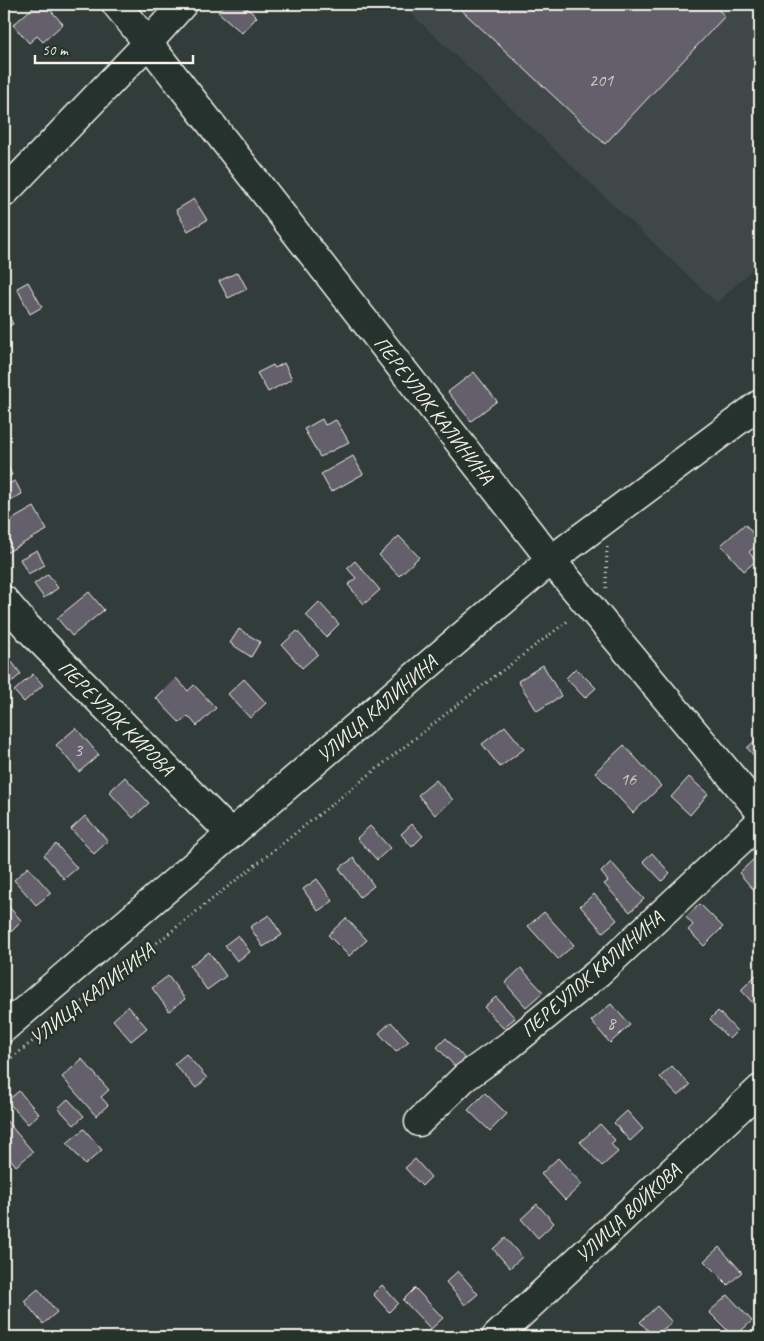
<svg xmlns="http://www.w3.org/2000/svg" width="764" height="1341" viewBox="0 0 764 1341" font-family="Caveat,sans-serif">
	<rect width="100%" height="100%" fill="#323c3a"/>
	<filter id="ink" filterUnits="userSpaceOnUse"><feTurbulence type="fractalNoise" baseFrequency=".02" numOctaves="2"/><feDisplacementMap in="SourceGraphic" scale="10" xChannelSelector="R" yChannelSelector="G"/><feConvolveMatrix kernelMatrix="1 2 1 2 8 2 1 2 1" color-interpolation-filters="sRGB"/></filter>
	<g filter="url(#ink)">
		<path fill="#414749" d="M401,4H760V262L717,303Z"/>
		<g fill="#63606c" stroke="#f4f1e8">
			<path d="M37,4H45L63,24L43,42L37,36L29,43L13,25Z"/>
			<path d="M225,4H242L257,17L242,33L218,12Z"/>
			<path d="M455,4H712L725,16L605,144Z"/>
			<path d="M194,199L207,220L188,231L176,210Z"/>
			<path d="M238,272L247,289L228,298L219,281Z"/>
			<path d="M28,282L42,307L30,314L17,288Z"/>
			<path d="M4,308L13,324L6,328L4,325Z"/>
			<path d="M284,363L292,379L268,392L257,373L273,365L275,368Z"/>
			<path d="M474,372L497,401L471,421L448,392Z"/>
			<path d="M322,419L325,425L336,420L349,442L320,457L304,429Z"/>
			<path d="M353,456L363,474L331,492L321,474Z"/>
			<path d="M4,458L12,475L4,479Z"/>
			<path d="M15,481L22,494L4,503V486Z"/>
			<path d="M34,507L47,530L4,554V524Z"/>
			<path d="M745,524L760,542L749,552L756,561L744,571L721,545Z"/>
			<path d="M399,536L419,557L399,576L379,555Z"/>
			<path d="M37,550L45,565L28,574L20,559Z"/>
			<path d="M355,561L380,590L364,604L348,585L356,578L347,568Z"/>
			<path d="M48,574L58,588L44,598L34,584Z"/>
			<path d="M89,592L104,610L72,636L57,618Z"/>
			<path d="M319,602L339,624L326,637L306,615Z"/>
			<path d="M239,629L260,642L251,657L230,643Z"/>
			<path d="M297,631L318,654L302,668L282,645Z"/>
			<path d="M12,662L21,674L7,686L4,682V669Z"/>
			<path d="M543,665L561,696L537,711L518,681Z"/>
			<path d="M576,668L596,688L585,698L566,678Z"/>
			<path d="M33,674L43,685L24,702L14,691Z"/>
			<path d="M176,678L188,691L194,685L216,708L197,726L188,716L180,723L156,698Z"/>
			<path d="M244,679L266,703L250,718L228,694Z"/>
			<path d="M505,726L524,749L500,767L482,744Z"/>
			<path d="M76,728L99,755L79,772L56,745Z"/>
			<path d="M760,736V762L747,748Z"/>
			<path d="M624,745L661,786L633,813L595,772Z"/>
			<path d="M125,777L149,803L133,818L109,792Z"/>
			<path d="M689,777L708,794L690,815L671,797Z"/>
			<path d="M436,780L453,800L435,815L418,795Z"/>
			<path d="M85,816L108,841L94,854L71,829Z"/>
			<path d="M412,824L423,836L412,847L401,834Z"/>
			<path d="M370,826L390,848L377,860L357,838Z"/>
			<path d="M56,844L77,868L64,879L44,855Z"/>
			<path d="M652,853L670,873L662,881L643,861Z"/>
			<path d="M354,858L374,886L360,897L339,868Z"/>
			<path d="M755,858L760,864V897L739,873Z"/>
			<path d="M611,862L644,899L630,912L604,884L608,881L601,872Z"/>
			<path d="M28,867L51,893L36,905L14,880Z"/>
			<path d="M317,879L333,901L318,911L303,889Z"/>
			<path d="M594,894L617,920L603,932L580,906Z"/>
			<path d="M6,904L22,921L6,937L4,935V906Z"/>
			<path d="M700,904L723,927L704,946L688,930L693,925L686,917Z"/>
			<path d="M544,912L574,945L558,959L528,926Z"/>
			<path d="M269,915L282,935L263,947L250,927Z"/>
			<path d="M346,918L367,940L349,956L328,935Z"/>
			<path d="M238,935L250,952L237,961L225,945Z"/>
			<path d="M209,952L226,976L207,990L190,966Z"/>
			<path d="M521,968L543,992L526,1007L505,983Z"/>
			<path d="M760,971V1008L759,1010L741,990Z"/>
			<path d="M168,976L185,999L169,1011L152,988Z"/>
			<path d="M496,997L515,1018L503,1028L484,1007Z"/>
			<path d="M611,1004L630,1025L610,1043L591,1021Z"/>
			<path d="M128,1006L147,1028L131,1041L113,1020Z"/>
			<path d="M718,1011L737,1031L729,1039L710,1019Z"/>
			<path d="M391,1022L409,1041L396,1052L379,1033Z"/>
			<path d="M446,1038L468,1062L459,1071L437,1047Z"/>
			<path d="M186,1054L207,1078L196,1088L174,1064Z"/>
			<path d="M82,1059L109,1090L101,1097L108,1105L96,1116L62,1077Z"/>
			<path d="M672,1066L690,1085L678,1096L660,1077Z"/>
			<path d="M19,1091L39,1114L28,1124L7,1101Z"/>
			<path d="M485,1093L507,1114L490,1131L468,1110Z"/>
			<path d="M68,1099L84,1116L74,1125L58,1108Z"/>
			<path d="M627,1111L643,1129L630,1141L614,1123Z"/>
			<path d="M4,1118L33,1152L16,1166L4,1151Z"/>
			<path d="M600,1124L615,1140L611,1144L618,1152L602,1166L580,1142Z"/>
			<path d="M84,1129L102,1150L85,1165L67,1143Z"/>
			<path d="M558,1158L582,1184L565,1200L541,1174Z"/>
			<path d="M415,1159L431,1177L422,1186L405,1168Z"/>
			<path d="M537,1204L554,1223L538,1238L521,1219Z"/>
			<path d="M505,1238L522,1257L510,1268L493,1249Z"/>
			<path d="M719,1247L742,1272L728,1285L704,1261Z"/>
			<path d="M458,1271L478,1294L465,1305L446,1282Z"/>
			<path d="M382,1285L398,1303L389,1312L373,1294Z"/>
			<path d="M415,1288L443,1318L431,1329L403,1300Z"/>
			<path d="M38,1289L57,1312L43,1324L24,1301Z"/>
			<path d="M728,1295L752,1321L734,1337L709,1312Z"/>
			<path d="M657,1306L672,1322L654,1337L640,1322Z"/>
		</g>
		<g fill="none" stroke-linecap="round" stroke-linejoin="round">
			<g stroke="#f4f1e8" stroke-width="31">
				<g id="minor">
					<path d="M183,4L148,43L551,560L760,811"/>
					<path d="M4,193L148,43L116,4"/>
					<path d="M4,600L27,627L231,834"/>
					<path d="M4,1028L551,560L760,404"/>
					<path d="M419,1122L464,1078L510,1045L598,973L760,822"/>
					<path d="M496,1337L760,1089"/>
				</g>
			</g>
			<g stroke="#f4f1e8" stroke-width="3" stroke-dasharray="1 4" stroke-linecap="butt">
				<path d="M606,588L607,547"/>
				<path d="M4,1064L461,702L569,620"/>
			</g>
			<use href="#minor" stroke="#26332d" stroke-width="28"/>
		</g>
	</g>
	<g text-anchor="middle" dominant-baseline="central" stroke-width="5" stroke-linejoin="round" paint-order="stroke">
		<g font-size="18" fill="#d0cdc9">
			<text x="601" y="80">201</text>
			<text x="78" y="750">3</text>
			<text x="628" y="779">16</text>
			<text x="611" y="1023">8</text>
		</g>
		<g font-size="20" fill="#f4f1e8" stroke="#26332d">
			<text transform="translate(434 410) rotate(52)">ПЕРЕУЛОК КАЛИНИНА</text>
			<text transform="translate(377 709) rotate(-41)">УЛИЦА КАЛИНИНА</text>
			<text transform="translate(116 718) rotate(45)">ПЕРЕУЛОК КИРОВА</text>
			<text transform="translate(592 974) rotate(-41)">ПЕРЕУЛОК КАЛИНИНА</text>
			<text transform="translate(92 994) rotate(-38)">УЛИЦА КАЛИНИНА</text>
			<text transform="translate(628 1213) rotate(-43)">УЛИЦА ВОЙКОВА</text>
		</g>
	</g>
	<rect width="764" height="1341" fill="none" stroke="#26332d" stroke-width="20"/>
	<rect x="10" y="10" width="744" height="1321" fill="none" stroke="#f4f1e8" stroke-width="2" filter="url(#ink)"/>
	<path d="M35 55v8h158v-8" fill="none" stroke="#f4f1e8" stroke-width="2.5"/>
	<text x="42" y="55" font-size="15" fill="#f4f1e8" stroke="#26332d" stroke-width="4" paint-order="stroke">50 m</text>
</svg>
